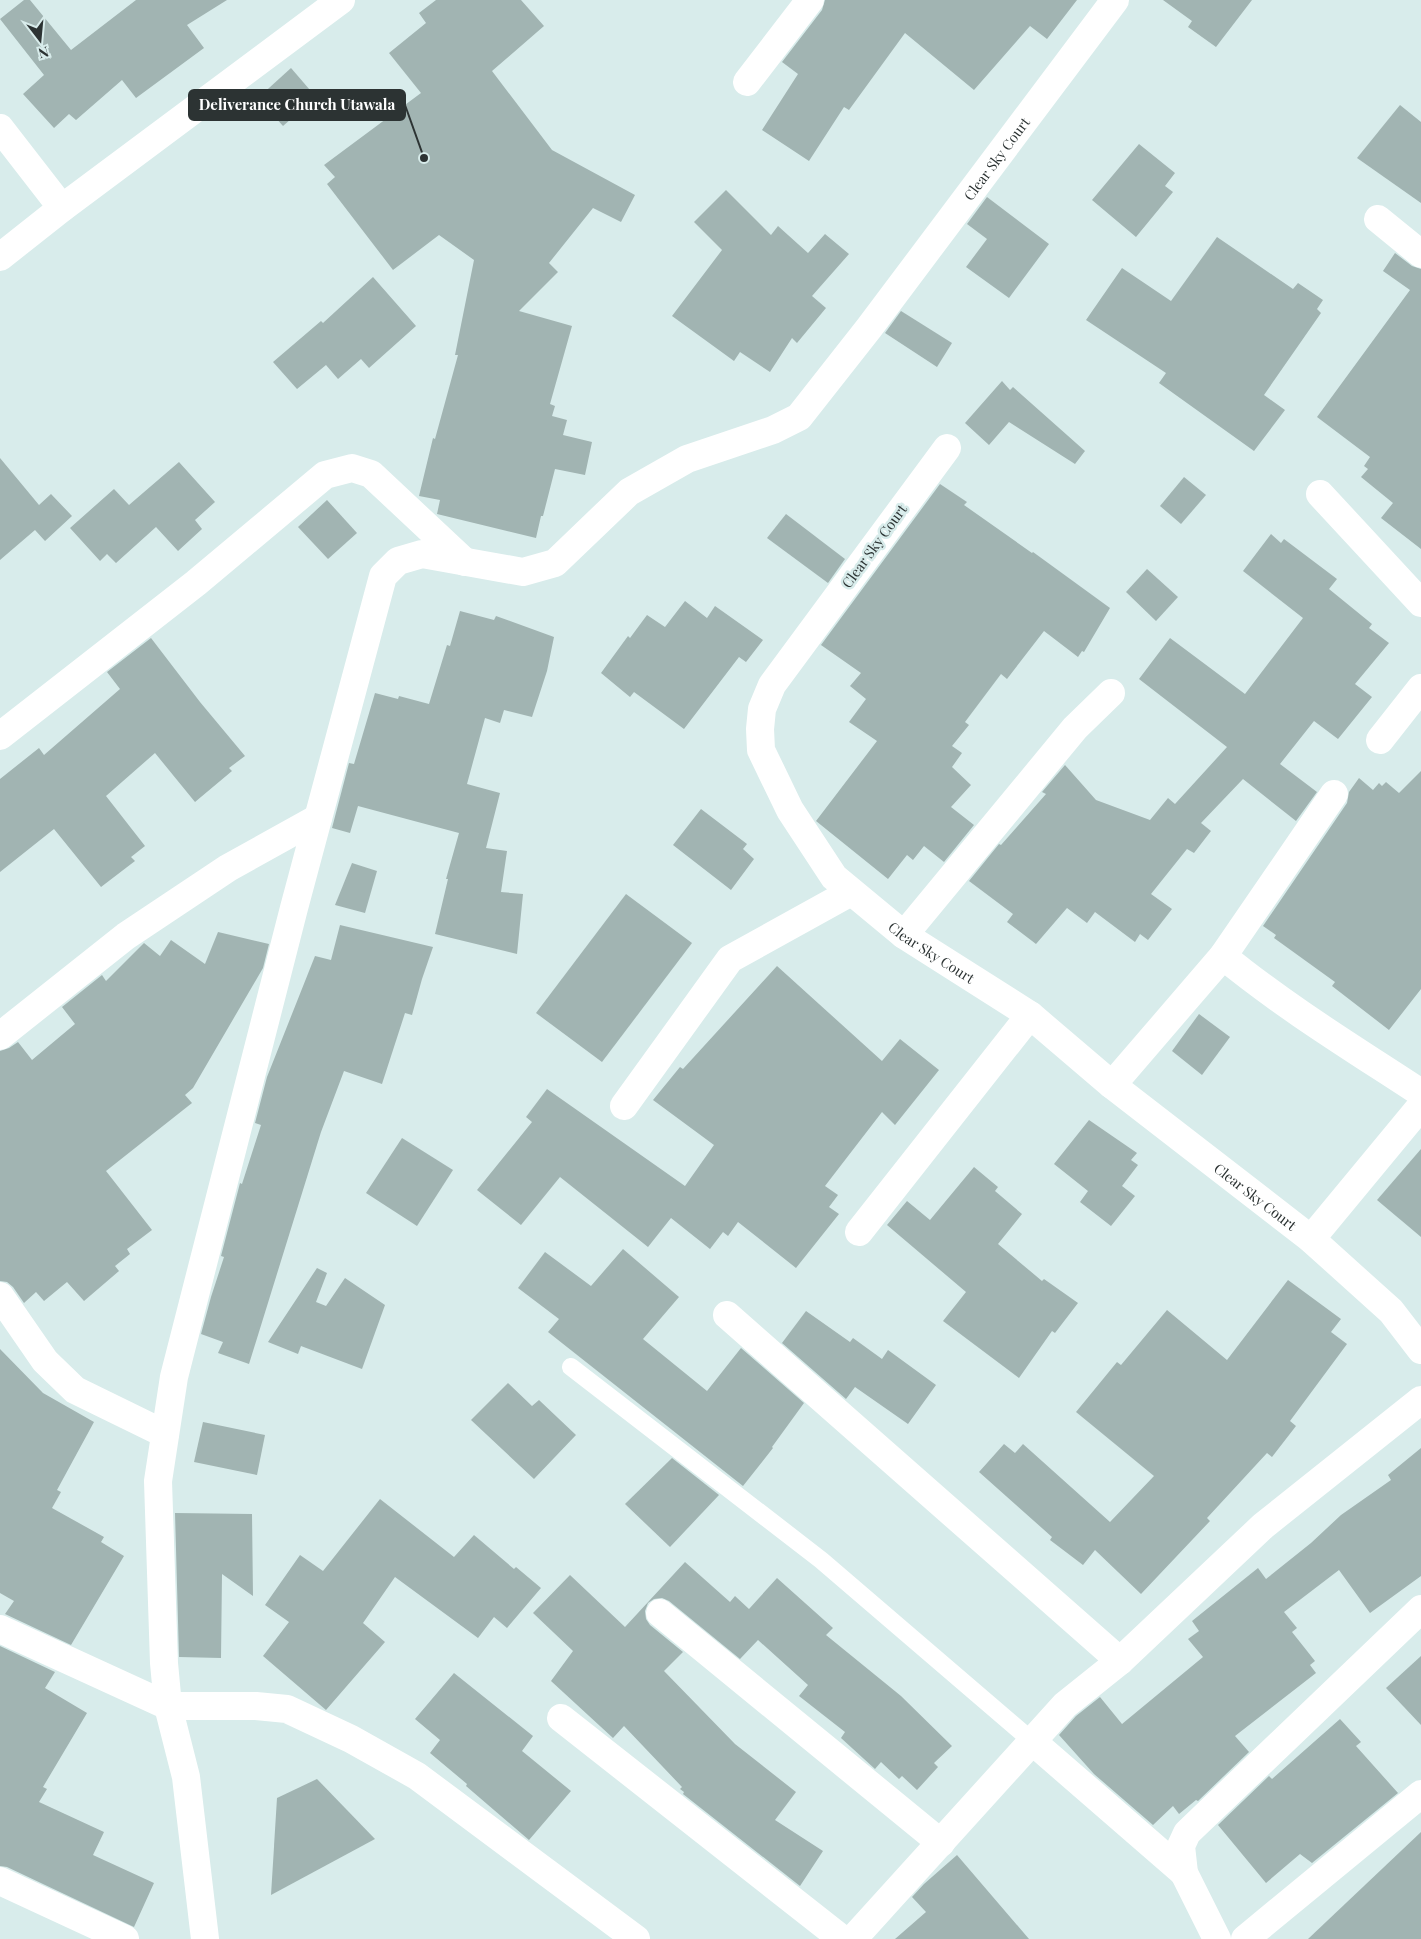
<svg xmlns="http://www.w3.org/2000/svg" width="1421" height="1939" viewBox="0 0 1421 1939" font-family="'Playfair Display',serif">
	<rect width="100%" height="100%" fill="#d8eceb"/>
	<g fill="#a1b4b2">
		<path d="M24,0H30L71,50L136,0H227L187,25L204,48L136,98L122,80L76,120L69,114L54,128L23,94L44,75L0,19Z"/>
		<path d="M436,0H521L544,26L492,71L552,150L635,195L621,222L593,208L549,263L558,272L519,311L572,326L550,404L555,406L552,416L567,420L563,435L592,442L585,475L555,469L543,516H541L536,538L437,514L440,500L419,496L433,438L435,439L458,355H455L474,260L439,235L393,270L327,184L335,177L324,165L421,93L389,53L426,23L419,13Z"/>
		<path d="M825,0H1077L1047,39L1030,26L974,90L905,33L849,110L844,107L809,161L762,130L798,74L782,62L822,10Z"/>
		<path d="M1163,0H1252L1216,47L1188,27L1192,21Z"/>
		<path d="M291,68L316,97L283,126L258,98Z"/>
		<path d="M1400,105L1421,122V203L1357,158Z"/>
		<path d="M1139,144L1175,173L1165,186L1173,192L1136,237L1092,200Z"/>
		<path d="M726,190L771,235L778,226L808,253L825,234L849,254L812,296L826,308L797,343L792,338L770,372L740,352L734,361L672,316L722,250L694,222Z"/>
		<path d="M987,197L1049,244L1009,298L966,267L987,239L967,224Z"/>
		<path d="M1217,237L1293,289L1298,283L1323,300L1317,309L1321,313L1264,395L1285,410L1254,451L1159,383L1166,373L1086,320L1122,268L1171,301Z"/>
		<path d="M1395,253L1412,266L1421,269V549L1381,518L1393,503L1361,477L1368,469L1364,466L1370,457L1317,417L1410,290L1383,271Z"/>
		<path d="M373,277L416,326L369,368L361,359L338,379L326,365L297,389L273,362L321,321L323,323Z"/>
		<path d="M901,311L952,343L937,367L885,333Z"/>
		<path d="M1002,381L1010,390L1013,387L1085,451L1075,464L1009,422L989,445L965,423Z"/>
		<path d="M0,458L39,505L51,494L72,516L45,541L35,530L0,560Z"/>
		<path d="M179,462L215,502L195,520L202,529L178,551L156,527L116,563L107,554L100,561L70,528L114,489L129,505Z"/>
		<path d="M1184,477L1206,495L1181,524L1160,506Z"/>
		<path d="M940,484L967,502L964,505L1032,553L1033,552L1110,608L1084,652L1082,651L1078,657L1044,631L1007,679L1001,674L965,722L969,725L952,746L962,753L952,767L971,785L951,807L974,825L944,862L924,846L913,860L907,855L888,879L816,821L877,741L849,722L866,699L850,686L861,673L821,645Z"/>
		<path d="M327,500L357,533L328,559L298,527Z"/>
		<path d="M786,514L845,559L828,583L767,538Z"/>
		<path d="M1271,534L1281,543L1284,539L1337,579L1329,589L1372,624L1369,628L1389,643L1355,684L1372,697L1338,739L1314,721L1280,764L1317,792L1296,821L1243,779L1201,823L1211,831L1194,853L1187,849L1151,894L1172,909L1148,940L1140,934L1135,942L1095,912L1087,923L1067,908L1036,944L1007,922L1013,914L969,881L999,844L1001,845L1046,794L1042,792L1065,765L1096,800L1150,820L1168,798L1175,804L1227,747L1139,679L1170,638L1245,694L1303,618L1243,571Z"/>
		<path d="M1147,569L1178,597L1156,621L1126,592Z"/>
		<path d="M685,601L707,618L715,606L763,640L746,662L739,657L684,729L634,692L630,697L601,673L628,636L630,638L647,615L665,627Z"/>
		<path d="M460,611L494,620L496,616L554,637L547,671L532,717L504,710L500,723L485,718L467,784L500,793L486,848L507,851L501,892L523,894L517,954L435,934L448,879H446L459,833L358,806L350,833L332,828L349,763L354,764L375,693L398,699L399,696L429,704L447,645L450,646Z"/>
		<path d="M151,638L200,702L245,756L229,768L232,771L195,802L155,753L106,796L145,846L131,857L135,861L101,887L54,829L0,872V779L39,748L44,755L120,689L107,672Z"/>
		<path d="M1421,771V989L1389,1030L1332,986L1335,982L1274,938L1276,935L1263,926L1347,803L1349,792L1359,778L1373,790L1379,783L1382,786L1386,782L1399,793Z"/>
		<path d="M701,809L747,844L743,849L754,859L731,890L673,845Z"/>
		<path d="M352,863L377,871L365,913L335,905Z"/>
		<path d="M626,894L692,943L602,1062L536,1013Z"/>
		<path d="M340,925L433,947L422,979L412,1015L405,1013L382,1084L344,1071L321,1132L249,1364L218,1353L223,1342L201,1334L211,1297L224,1257L221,1256L240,1183L242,1184L261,1125L255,1123L267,1077L315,956L331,960Z"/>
		<path d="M218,932L269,944L263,968L193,1088L185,1095L192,1103L106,1171L152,1230L127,1249L130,1254L115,1266L119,1271L84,1301L67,1282L44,1301L36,1292L24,1303L13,1287L7,1282L0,1281V1051L9,1048L18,1042L32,1060L75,1024L62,1007L102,975L106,981L144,943L160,956L171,940L205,964Z"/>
		<path d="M777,966L882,1061L900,1039L939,1070L895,1125L882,1112L825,1186L838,1195L829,1207L839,1214L796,1268L738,1222L728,1236L723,1232L710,1249L671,1218L648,1247L560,1177L521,1225L477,1190L532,1122L526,1117L547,1089L685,1186L714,1145L653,1100L680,1067L683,1069Z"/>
		<path d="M1199,1014L1230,1037L1202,1075L1172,1051Z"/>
		<path d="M1089,1120L1137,1153L1131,1160L1138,1165L1122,1186L1135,1196L1111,1226L1080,1202L1088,1191L1054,1164Z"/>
		<path d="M402,1138L453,1170L417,1226L366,1193Z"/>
		<path d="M1421,1149V1237L1377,1200Z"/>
		<path d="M974,1167L998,1187L995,1191L1022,1214L998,1244L1042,1281L1044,1279L1078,1303L1055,1333L1052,1331L1019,1378L943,1321L966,1292L887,1225L907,1201L930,1220Z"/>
		<path d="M623,1249L679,1297L643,1339L707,1391L741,1348L804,1403L772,1447L773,1448L743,1486L548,1332L559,1319L518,1288L545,1252L591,1286Z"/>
		<path d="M317,1268L327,1273L316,1302L326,1306L345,1278L385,1305L362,1369L301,1346L298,1354L268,1342Z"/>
		<path d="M1288,1280L1341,1319L1331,1332L1347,1344L1290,1421L1296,1426L1272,1457L1267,1453L1207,1518L1210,1521L1141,1594L1095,1550L1083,1565L1050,1540L1052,1537L979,1472L1004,1444L1015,1453L1023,1444L1110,1522L1154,1476L1076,1412L1117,1362L1121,1365L1167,1310L1227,1360Z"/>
		<path d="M806,1311L850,1342L853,1338L882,1359L888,1350L936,1385L908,1424L855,1387L846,1399L782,1343Z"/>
		<path d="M0,1349L43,1393L94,1422L57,1490L61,1492L52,1508L104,1537L101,1542L124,1556L71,1645L5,1614L14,1601L0,1593Z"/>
		<path d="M508,1383L532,1406L539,1400L576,1435L534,1479L471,1420Z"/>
		<path d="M203,1422L265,1435L257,1475L194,1462Z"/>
		<path d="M1421,1448V1576L1370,1613L1339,1570L1284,1612L1297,1628L1292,1632L1315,1661L1310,1665L1316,1673L1235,1736L1249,1752L1198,1801L1196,1800L1179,1814L1173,1806L1153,1825L1094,1774L1059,1735L1076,1716L1100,1697L1122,1724L1203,1657L1188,1639L1199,1631L1192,1621L1258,1568L1266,1579L1311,1543L1341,1515L1391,1480L1388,1475Z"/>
		<path d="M672,1458L719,1495L670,1547L625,1504Z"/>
		<path d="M380,1499L454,1557L474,1535L514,1569L516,1567L541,1588L507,1628L494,1617L478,1638L395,1577L363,1623L385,1642L326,1710L263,1656L289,1622L265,1605L300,1555L323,1571Z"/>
		<path d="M175,1513L252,1514L253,1596L222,1574L221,1658L179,1657Z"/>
		<path d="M685,1562L730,1602L735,1596L749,1609L777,1578L833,1628L826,1635L901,1696L952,1746L934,1763L938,1767L917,1790L902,1776L899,1779L881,1762L875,1769L841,1738L845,1732L799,1696L808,1685L758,1640L740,1659L669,1601L662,1598L654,1599L648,1603L645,1611L646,1619L650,1625L683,1652L664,1671L735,1744L796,1792L775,1820L823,1851L800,1886L683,1794L684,1792L680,1789L682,1787L624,1726L613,1738L551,1681L573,1651L533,1613L570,1575L625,1627Z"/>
		<path d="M0,1646L55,1672L45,1688L87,1713L43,1787L47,1789L39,1802L104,1832L93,1855L154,1883L134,1927L7,1867L0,1866Z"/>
		<path d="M1421,1656V1725L1386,1688Z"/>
		<path d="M454,1673L533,1736L522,1751L571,1791L529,1840L466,1786L467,1784L430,1753L440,1740L415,1719Z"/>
		<path d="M1340,1719L1361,1742L1356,1746L1398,1793L1312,1863L1300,1854L1266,1883L1218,1825L1269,1776L1272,1779Z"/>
		<path d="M317,1779L375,1839L271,1895L277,1798Z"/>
		<path d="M1421,1832V1939H1308Z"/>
		<path d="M957,1855L1029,1939H895L926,1912L912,1897L924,1884Z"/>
	</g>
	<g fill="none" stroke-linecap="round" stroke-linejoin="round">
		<path stroke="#fff" stroke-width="18" d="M571,1367L821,1560L1032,1741"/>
		<g stroke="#fff" stroke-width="28">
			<path d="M747,82L810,0"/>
			<path d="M0,128L62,208"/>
			<path d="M1378,219L1421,254"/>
			<path d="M0,257L62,208L341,0"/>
			<path id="s1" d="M947,448L772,685L762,709L760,729L761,750L790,810L834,877L904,935L1030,1015L1112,1085L1311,1239L1391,1311L1421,1350"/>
			<path d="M1320,494L1421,603"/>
			<path d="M0,736L196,583L325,475L352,468L371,474L465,562"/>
			<path d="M1380,740L1421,688"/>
			<path d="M904,935L1075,728L1111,693"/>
			<path d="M1223,956C1285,1007 1354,1049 1421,1093"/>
			<path d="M0,1036L126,936L228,868L318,818"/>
			<path d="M1112,1085L1223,956L1334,794"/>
			<path d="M624,1106L730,959L851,892"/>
			<path d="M859,1232L1030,1015"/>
			<path d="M1311,1239L1421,1106"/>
			<path d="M0,1296L45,1361L75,1390L165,1434"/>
			<path d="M727,1315L1120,1661"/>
			<path d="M660,1613L941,1843"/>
			<path d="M0,1629L168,1706H256L287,1709L351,1739L417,1776L636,1939"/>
			<path d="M561,1718L842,1939"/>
			<path d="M1032,1741L1184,1873"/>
			<path d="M0,1881L125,1939"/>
			<path id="s2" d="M205,1939L186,1777L168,1706L164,1663L158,1481L174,1377L294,908L383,576L398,561L422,554L523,572L555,563L629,492L687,459L773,430L799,417L869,328L1115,0"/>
			<path d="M853,1939L1065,1705L1120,1661L1263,1526L1421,1400"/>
			<path d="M1217,1939L1184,1873L1181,1846L1187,1833L1421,1609"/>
			<path d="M1245,1939L1421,1794"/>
		</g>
	</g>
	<g text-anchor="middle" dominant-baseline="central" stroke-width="5" stroke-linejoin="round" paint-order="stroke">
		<g font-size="14" fill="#2c3333" stroke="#d8eceb">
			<text stroke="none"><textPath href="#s2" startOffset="2191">Clear Sky Court</textPath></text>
			<text transform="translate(874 546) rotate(-54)">Clear Sky Court</text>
			<text stroke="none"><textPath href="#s1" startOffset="632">Clear Sky Court</textPath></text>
			<text stroke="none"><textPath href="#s1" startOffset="1038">Clear Sky Court</textPath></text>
		</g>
	</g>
	<path fill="none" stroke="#2c3333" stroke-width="2" d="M424 158L405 105"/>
	<circle fill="#2c3333" stroke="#d8eceb" stroke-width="2" cx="424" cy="158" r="5"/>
	<rect fill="#2c3333" stroke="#2c3333" stroke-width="2" x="189" y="90" width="216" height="30" rx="5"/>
	<g font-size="15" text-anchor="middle" font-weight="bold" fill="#fff">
		<text x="297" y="110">Deliverance Church Utawala</text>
	</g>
	<g transform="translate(40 40) rotate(164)" stroke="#d8eceb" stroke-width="4" paint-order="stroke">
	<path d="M0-4L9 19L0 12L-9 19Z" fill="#2c3333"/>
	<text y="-8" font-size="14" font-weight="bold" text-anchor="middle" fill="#2c3333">N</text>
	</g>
</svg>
